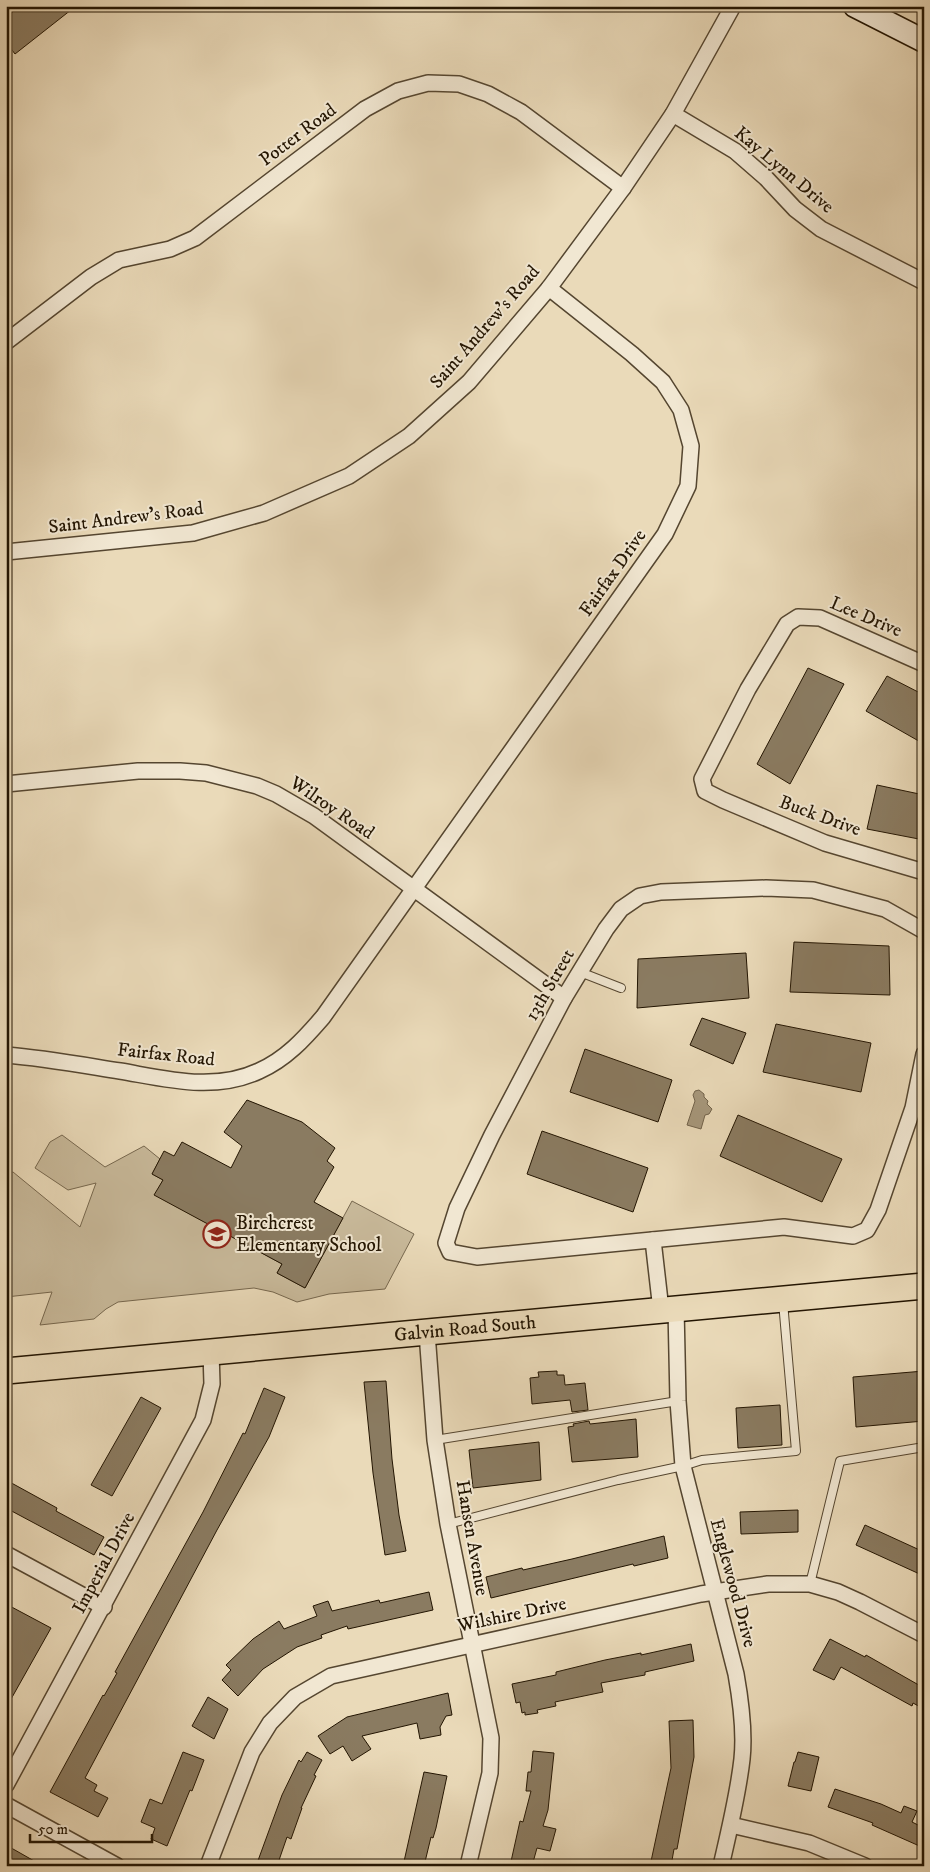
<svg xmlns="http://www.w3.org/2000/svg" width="930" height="1872" viewBox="0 0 930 1872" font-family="'IM FELL DW Pica',serif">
	<rect width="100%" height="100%" fill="#eadab9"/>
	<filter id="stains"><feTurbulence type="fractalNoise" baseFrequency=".004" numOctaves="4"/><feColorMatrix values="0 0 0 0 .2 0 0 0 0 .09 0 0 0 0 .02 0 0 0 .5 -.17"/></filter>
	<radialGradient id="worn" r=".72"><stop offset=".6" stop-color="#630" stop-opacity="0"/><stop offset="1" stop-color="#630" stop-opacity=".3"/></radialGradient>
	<path fill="#c8b99a" stroke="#76674e" d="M62,1135L105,1167L144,1146L160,1159L152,1174L163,1180L155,1195L282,1264L277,1273L305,1288L352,1201L414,1234L385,1289L329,1294L297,1302L273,1292L254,1288L118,1302L106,1309L94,1319L40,1325L52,1292L6,1297V1173L13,1172L80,1227L96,1183L68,1190L35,1168L50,1142Z"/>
	<path fill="#a6977b" stroke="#72634b" d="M699,1090L704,1094V1097L708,1101L707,1104L712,1109L709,1114L705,1115L701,1129L687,1125L695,1101L693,1095L695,1091Z"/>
	<g fill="#8a7b61" stroke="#231502">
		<path d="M6,6H76L15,54L6,42Z"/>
		<path d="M808,668L844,684L790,784L757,764Z"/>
		<path d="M887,676L924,695V744L866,711Z"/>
		<path d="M877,785L924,795V840L867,829Z"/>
		<path d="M794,942L889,946L890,995L790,992Z"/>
		<path d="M746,953L749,998L637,1008L638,959Z"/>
		<path d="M702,1018L746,1033L733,1064L690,1045Z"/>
		<path d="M776,1024L871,1043L861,1092L763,1072Z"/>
		<path d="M585,1049L672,1080L658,1122L570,1092Z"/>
		<path d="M247,1100L302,1122L335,1148L327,1161L334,1167L314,1202L343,1218L305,1288L277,1273L282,1264L154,1195L163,1180L152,1174L164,1151L174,1156L182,1142L231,1168L242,1146L224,1132Z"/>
		<path d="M738,1115L842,1159L822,1202L720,1156Z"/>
		<path d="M542,1131L648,1168L633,1212L527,1174Z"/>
		<path d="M557,1371V1375H564L565,1385L585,1383L588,1410L572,1412L570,1400L532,1404L530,1378L539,1377L538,1372Z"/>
		<path d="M924,1371V1421L856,1427L853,1377Z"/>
		<path d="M386,1381L392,1459L399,1515L406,1551L385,1555L373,1473L364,1382Z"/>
		<path d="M264,1388L285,1397L269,1437L217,1530L85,1778L97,1785L94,1791L108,1798L98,1817L50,1792L103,1695L104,1696L117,1673L115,1672L203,1512L243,1433L245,1434Z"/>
		<path d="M141,1397L161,1408L112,1496L91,1485Z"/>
		<path d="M780,1405L782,1445L738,1448L736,1408Z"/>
		<path d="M636,1419L638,1457L572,1462L568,1427L574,1426L573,1424L589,1421L590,1424Z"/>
		<path d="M539,1442L541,1480L473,1488L469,1450Z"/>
		<path d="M6,1480L57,1508L56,1511L104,1537L94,1555L6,1508Z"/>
		<path d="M798,1510V1532L741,1534L740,1512Z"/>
		<path d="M865,1525L924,1552V1576L856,1545Z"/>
		<path d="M664,1536L668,1558L634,1566L633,1564L491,1598L486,1577L522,1568L523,1570L572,1559Z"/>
		<path d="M429,1592L433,1610L348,1629L347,1626L321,1635L322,1638L297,1647L263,1669L238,1696L222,1680L231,1670L226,1665L253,1639L279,1621L284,1629L317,1616L313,1606L328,1601L332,1611L379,1600L380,1603Z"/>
		<path d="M6,1604L51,1628L6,1708Z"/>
		<path d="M830,1639L865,1657L866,1655L924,1688V1709L913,1703L912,1706L841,1667L834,1680L813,1670Z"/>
		<path d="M691,1644L694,1661L645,1672V1675L601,1683L603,1692L555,1702L556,1706L537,1710L538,1713L525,1715V1712L522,1713L520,1702L516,1703L512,1684L556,1675V1672L605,1660L641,1653V1655Z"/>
		<path d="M448,1693L452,1715L446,1716L440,1727L441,1735L420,1739L417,1723L362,1736L371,1749L352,1761L343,1746L330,1754L318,1736L347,1717Z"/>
		<path d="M208,1697L228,1709L214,1739L192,1726Z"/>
		<path d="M693,1720L694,1757L677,1849H674L671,1866H650L671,1768L669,1721Z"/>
		<path d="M533,1751L554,1753L548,1810L543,1826L556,1829L550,1851L537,1848L532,1866H510L520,1821L523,1822L531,1791H526L528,1772H531Z"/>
		<path d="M183,1752L204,1760L192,1791L190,1790L167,1846L151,1839L155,1828L141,1822L150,1799L162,1804Z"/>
		<path d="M307,1752L322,1760L314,1775L316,1776L301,1808H302L291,1839L287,1837L277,1866H256L282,1795L299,1760L301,1762Z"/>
		<path d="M798,1752L819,1757L811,1791L788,1786L794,1762H795Z"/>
		<path d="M424,1772L447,1776L436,1828L433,1838L431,1837L424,1866H403Z"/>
		<path d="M835,1789L881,1804L901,1813L904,1806L917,1811L912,1822L924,1828V1848L872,1825L873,1823L828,1807Z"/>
		<path d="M6,1845L43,1866H6Z"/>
	</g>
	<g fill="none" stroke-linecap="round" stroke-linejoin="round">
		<g stroke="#554630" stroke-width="10">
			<g id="service">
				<path d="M580,972L621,988"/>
				<path d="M435,1440L678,1401"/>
				<path d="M448,1524L618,1480L683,1466L702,1460L796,1451L783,1302"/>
				<path d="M810,1584L840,1461L924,1447"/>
			</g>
		</g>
		<g stroke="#554630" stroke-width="18">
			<g id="minor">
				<path d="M673,114L735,151L766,178L795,209L821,229L924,282"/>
				<path d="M6,342L91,277L119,260L170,249L195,238L365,109L398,91L428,83L459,84L488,94L521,112L623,188"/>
				<path d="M6,552L193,533L264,513L349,476L409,436L469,382L549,288L623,188L673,114L733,6"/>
				<path d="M924,664L820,618L798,617L787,624L748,689L702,779L705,791L723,800L825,843L924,872"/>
				<path d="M6,784L138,771H180L206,773L257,786L276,794L314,816L564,998"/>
				<path d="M924,931L885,909L813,890L766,888L661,892L640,896L621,909L606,929L564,998L492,1135L457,1208L446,1243L450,1252L477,1257L784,1227L853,1236L867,1230L878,1210L913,1108L924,1054"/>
				<path d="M6,1055C44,1058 82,1065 120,1071C167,1079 214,1092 259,1071C286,1059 304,1039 323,1017L643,565L665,534L688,486L691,446L681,410L663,382L632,354L549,288"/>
				<path d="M653,1240L661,1310"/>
				<path d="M676,1308L678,1401L683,1466L736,1674C741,1702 745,1731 742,1759C738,1795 729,1831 721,1866"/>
				<path d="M427,1333L435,1440L448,1524L491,1738L490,1773L468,1866"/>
				<path d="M6,1554L104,1607"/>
				<path d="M6,1785L203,1420L212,1384L211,1352"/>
				<path d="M6,1805L117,1866"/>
				<path d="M731,1825L809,1843L865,1866"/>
				<path d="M208,1866L252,1752L270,1723L295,1697L331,1676L701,1594L768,1584H810L838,1592L860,1602L924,1635"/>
			</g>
		</g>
		<g stroke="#231502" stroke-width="25">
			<path id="secondary" d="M855,6L924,41"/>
		</g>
		<g stroke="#231502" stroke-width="28">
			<g id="primary">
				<path id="s1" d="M6,1371L924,1286"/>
			</g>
		</g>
		<use href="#service" stroke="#f1e7d2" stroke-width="8"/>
		<use href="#minor" stroke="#f1e7d2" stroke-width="15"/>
		<use href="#secondary" stroke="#f1e7d2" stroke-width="22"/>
		<use href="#primary" stroke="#eadab9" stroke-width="25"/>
	</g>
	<defs>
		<g id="school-ring" transform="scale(1.4375)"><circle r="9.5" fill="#f1e7d2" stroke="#8f2418" stroke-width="1.5"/><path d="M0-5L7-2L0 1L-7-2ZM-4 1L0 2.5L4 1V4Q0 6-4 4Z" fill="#8f2418"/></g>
	</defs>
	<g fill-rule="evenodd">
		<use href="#school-ring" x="217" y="1234"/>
	</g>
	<g text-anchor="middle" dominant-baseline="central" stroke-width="4" stroke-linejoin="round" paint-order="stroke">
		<g font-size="19" fill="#231502" stroke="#f1e7d2">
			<text transform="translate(298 135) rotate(-37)">Potter Road</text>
			<text transform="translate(784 170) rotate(40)">Kay Lynn Drive</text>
			<text transform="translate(485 327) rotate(-49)">Saint Andrew's Road</text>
			<text transform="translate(126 518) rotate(-7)">Saint Andrew's Road</text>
			<text transform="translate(613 573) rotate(-55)">Fairfax Drive</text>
			<text transform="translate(866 617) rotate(23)">Lee Drive</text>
			<text transform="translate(332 808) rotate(34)">Wilroy Road</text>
			<text transform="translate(820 816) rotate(20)">Buck Drive</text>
			<text transform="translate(550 985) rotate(-60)">13th Street</text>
			<text transform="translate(166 1055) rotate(6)">Fairfax Road</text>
			<text stroke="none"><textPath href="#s1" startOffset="461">Galvin Road South</textPath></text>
			<text transform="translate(472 1538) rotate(80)">Hansen Avenue</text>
			<text transform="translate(104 1563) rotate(-62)">Imperial Drive</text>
			<text transform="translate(733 1583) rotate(75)">Englewood Drive</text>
			<text transform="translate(512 1615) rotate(-12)">Wilshire Drive</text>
		</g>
		<g font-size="19" fill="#231502" stroke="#f1e7d2" text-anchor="start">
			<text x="236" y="1223">Birchcrest<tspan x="236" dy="22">Elementary School</tspan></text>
		</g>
	</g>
	<rect width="930" height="1872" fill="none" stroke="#eadab9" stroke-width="25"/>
	<rect x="8" y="8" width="915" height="1857" fill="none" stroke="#231502" stroke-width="2.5"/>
	<rect x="12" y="12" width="905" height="1847" fill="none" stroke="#231502"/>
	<path d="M30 1834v8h122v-8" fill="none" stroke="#231502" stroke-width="2.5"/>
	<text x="38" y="1834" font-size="15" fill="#231502" stroke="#f1e7d2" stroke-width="4" paint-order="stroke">50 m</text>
	<rect width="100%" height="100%" filter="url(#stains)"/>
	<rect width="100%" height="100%" fill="url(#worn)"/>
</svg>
